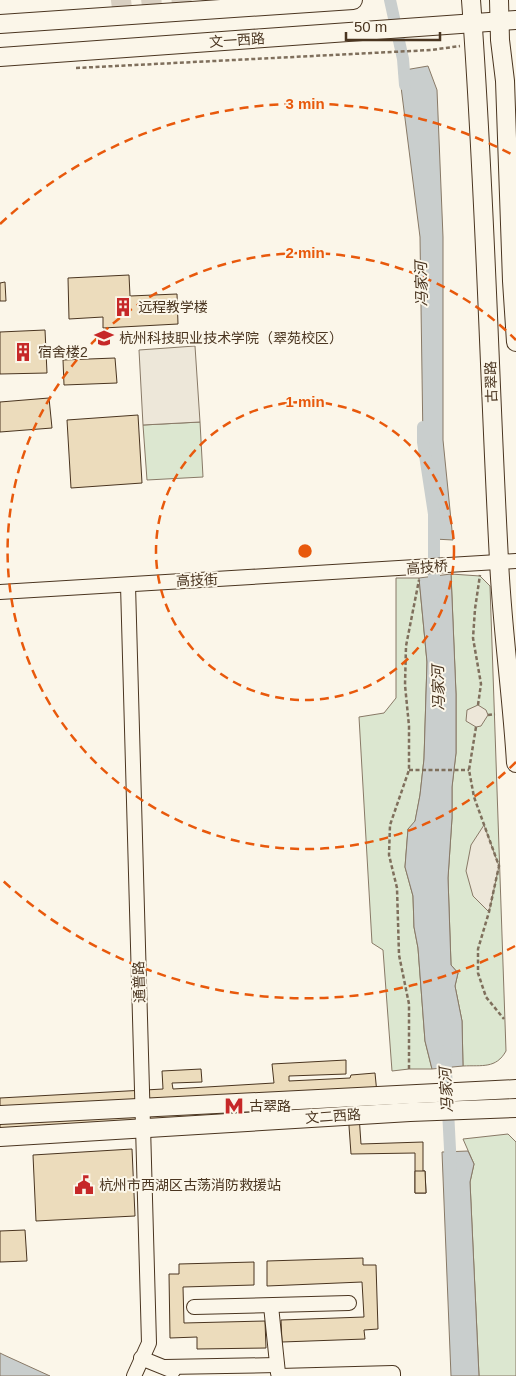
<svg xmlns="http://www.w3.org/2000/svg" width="516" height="1376" viewBox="0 0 516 1376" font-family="Helvetica,'Noto Sans SC',sans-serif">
	<rect width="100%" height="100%" fill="#fbf6e9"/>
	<g fill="#dce7d0" stroke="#887966">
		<path d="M200,422L203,477L147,480L143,425Z"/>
		<path d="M451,574L480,576L490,586L506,1051C496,1069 482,1065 463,1066L462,1021L455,986L458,973L451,965L448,878L452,818V787L456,753V694Z"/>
		<path d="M396,578H419L427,662L424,759L420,795L415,822L408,829L405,867L413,896L414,927L418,948L425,1041L432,1069H409L392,1071L383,950L372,943L359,717L384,713L396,698Z"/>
		<path d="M508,1134L516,1142V1376H479L470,1182L474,1164L463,1139Z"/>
	</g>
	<g fill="#ede7d9" stroke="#887966">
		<path d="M195,346L200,422L143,425L139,350Z"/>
		<path d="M478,705L486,710L488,715L481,726L476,727L466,721L467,710Z"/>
		<path d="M484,825L499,866L489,912L473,896L466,871L471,845Z"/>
	</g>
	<g fill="#c9cecd" stroke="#887966">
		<path d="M428,66L437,90L443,237V440L453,540L434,539V514L423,442L420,237L399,71Z"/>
		<path d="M451,574L456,694V753L452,787V818L448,878L451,965L458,973L455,986L462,1021L463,1066L432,1069L425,1041L418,948L414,927L413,896L405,867L408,829L415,821L420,795L424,759L427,662L419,578Z"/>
		<path d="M468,1151L474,1164L470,1182L479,1376H451L442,1152Z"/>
		<path d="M0,1353L4,1355L50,1376H0Z"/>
	</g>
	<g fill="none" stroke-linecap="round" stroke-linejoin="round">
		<g stroke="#c9cecd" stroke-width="12">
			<path d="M390,0L403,59L405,85"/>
			<path d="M423,427V442L434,514V594"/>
			<path d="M445,1051L451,1169"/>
		</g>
	</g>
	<g fill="#ecdcbc" stroke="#4a3520">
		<path d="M129,275L130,296L177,294L178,324L103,328V317L69,319L68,278Z"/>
		<path d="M5,282L6,301H0V283Z"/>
		<path d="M45,330L47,373L0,374V332Z"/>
		<path d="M115,358L117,383L64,385L63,360Z"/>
		<path d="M49,398L52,428L0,432V402Z"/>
		<path d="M138,415L142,483L71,488L67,420Z"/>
		<path d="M346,1060V1074L289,1076V1081L350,1078L351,1075L375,1073L379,1114L359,1115L361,1144L423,1142V1171H425L426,1193H415V1153L351,1154L348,1112L0,1132V1098L163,1089L162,1071L201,1069L202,1082L172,1083L173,1089L274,1083L272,1064Z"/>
		<path d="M132,1149L135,1216L36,1221L33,1155Z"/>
		<path d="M415,1171H425L426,1193H415Z"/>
		<path d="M25,1230L27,1261L0,1262V1231Z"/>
		<path d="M363,1258V1265H376L378,1329L364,1330L365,1339L282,1342L281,1320L364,1317L362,1282L267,1286V1261Z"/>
		<path d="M254,1262V1285L183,1287L184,1323L265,1321L266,1348L197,1349V1337L170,1338L169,1274H179V1264Z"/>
	</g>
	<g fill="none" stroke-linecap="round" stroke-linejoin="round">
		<path stroke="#d8cfc1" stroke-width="20" stroke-dasharray="20 10" stroke-linecap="butt" d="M112,9L154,4L225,0"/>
		<g stroke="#4a3520" stroke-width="16">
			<g id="minor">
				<path d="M128,585L149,1343L134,1376"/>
				<path d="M0,592L516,561"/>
				<path d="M271,1306L278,1373"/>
				<path d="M194,1307L349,1303"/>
				<path d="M141,1358L173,1371"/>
				<path d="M165,1367L277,1365"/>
				<path d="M279,1376L393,1373V1376"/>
			</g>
		</g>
		<g stroke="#4a3520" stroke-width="20">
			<g id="major">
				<path d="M471,0C485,186 489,373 499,560C502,628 512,695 516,763"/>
				<path d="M499,0L500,40L505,81L512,281L516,342"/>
				<path d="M0,24L353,0"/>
				<path d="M0,57L516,20"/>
				<path d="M0,1115L516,1089"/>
				<path d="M0,1137L410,1112L516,1108"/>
			</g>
		</g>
		<g stroke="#7f6f5c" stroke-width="2.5" stroke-dasharray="4 2.5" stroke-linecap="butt">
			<path d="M76,68L431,50L460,46"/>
			<path d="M478,705L481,684L473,638L475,609L480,575"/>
			<path d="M488,715L495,714"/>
			<path d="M476,727L469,770L474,797L499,866L489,912L478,949V973L486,997L504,1019"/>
			<path d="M409,770H469"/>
			<path d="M409,1069V1004L399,955L397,888L389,855L390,825L409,770V726L405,685L406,646L419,580"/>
		</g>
		<use href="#minor" stroke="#fbf6e9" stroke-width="14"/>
		<use href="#major" stroke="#fbf6e9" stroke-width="18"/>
	</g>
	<g fill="none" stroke="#e8590c" stroke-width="2.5" stroke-dasharray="9 6">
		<circle cx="305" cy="551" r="149"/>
		<path d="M516 762A298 298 0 1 1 516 340"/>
		<path d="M515 946A447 447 0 0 1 0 878M0 224A447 447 0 0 1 515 156"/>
	</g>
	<defs>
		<g id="building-bare" transform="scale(1.5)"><path d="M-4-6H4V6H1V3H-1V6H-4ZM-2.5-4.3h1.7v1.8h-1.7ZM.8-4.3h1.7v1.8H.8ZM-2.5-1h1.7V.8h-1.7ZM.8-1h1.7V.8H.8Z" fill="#c62828" stroke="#fbf6e9" stroke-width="2.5" paint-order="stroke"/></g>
		<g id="school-bare" transform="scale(1.5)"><path d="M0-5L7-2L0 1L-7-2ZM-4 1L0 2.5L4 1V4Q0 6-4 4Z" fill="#c62828" stroke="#fbf6e9" stroke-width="2.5" paint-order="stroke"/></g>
		<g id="metro-bare" transform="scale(1.5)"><path d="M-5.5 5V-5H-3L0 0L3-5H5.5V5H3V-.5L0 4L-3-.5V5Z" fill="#c62828" stroke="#fbf6e9" stroke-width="2.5" paint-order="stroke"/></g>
		<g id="civic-bare" transform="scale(1.5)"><path d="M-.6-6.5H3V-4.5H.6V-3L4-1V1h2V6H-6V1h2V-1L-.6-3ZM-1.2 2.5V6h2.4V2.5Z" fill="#c62828" stroke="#fbf6e9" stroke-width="2.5" paint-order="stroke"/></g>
	</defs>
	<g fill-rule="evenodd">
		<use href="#building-bare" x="123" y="307"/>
		<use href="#school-bare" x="104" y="338"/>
		<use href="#building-bare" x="23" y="352"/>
		<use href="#metro-bare" x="234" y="1106"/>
		<use href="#civic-bare" x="84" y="1185"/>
	</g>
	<g text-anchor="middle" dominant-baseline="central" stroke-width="4" stroke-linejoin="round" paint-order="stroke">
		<g font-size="14" fill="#4a3520" stroke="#fbf6e9">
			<text transform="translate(237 40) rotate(-4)">文一西路</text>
			<text transform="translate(491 382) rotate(-92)">古翠路</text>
			<text transform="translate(427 567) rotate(-4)">高技桥</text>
			<text transform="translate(197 580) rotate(-3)">高技街</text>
			<text transform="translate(139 982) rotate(-92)">通普路</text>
			<text transform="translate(333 1116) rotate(-4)">文二西路</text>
		</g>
		<g font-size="14" fill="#4a3520" stroke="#fbf6e9" text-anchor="start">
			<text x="138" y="307">远程教学楼</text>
			<text x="119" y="338">杭州科技职业技术学院（翠苑校区）</text>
			<text x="38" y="352">宿舍楼2</text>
			<text x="249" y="1106">古翠路</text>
			<text x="99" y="1185">杭州市西湖区古荡消防救援站</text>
		</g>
		<g font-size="15" font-style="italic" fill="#4a3520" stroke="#fbf6e9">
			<text transform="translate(421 284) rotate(-91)">冯家河</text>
			<text transform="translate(438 688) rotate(-91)">冯家河</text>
			<text transform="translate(446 1090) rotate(-93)">冯家河</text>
		</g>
	</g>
	<circle cx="305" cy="551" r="8" fill="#e8590c" stroke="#fbf6e9" stroke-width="2.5"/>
	<g font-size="15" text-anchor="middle" font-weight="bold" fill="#e8590c" stroke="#fbf6e9" stroke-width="4" stroke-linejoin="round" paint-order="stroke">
		<text x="305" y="109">3 min</text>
		<text x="305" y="258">2 min</text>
		<text x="305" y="407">1 min</text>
	</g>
	<path d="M346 32v8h94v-8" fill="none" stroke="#4a3520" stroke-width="2.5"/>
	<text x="354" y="32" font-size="15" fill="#4a3520" stroke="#fbf6e9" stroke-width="4" paint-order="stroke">50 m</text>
</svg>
